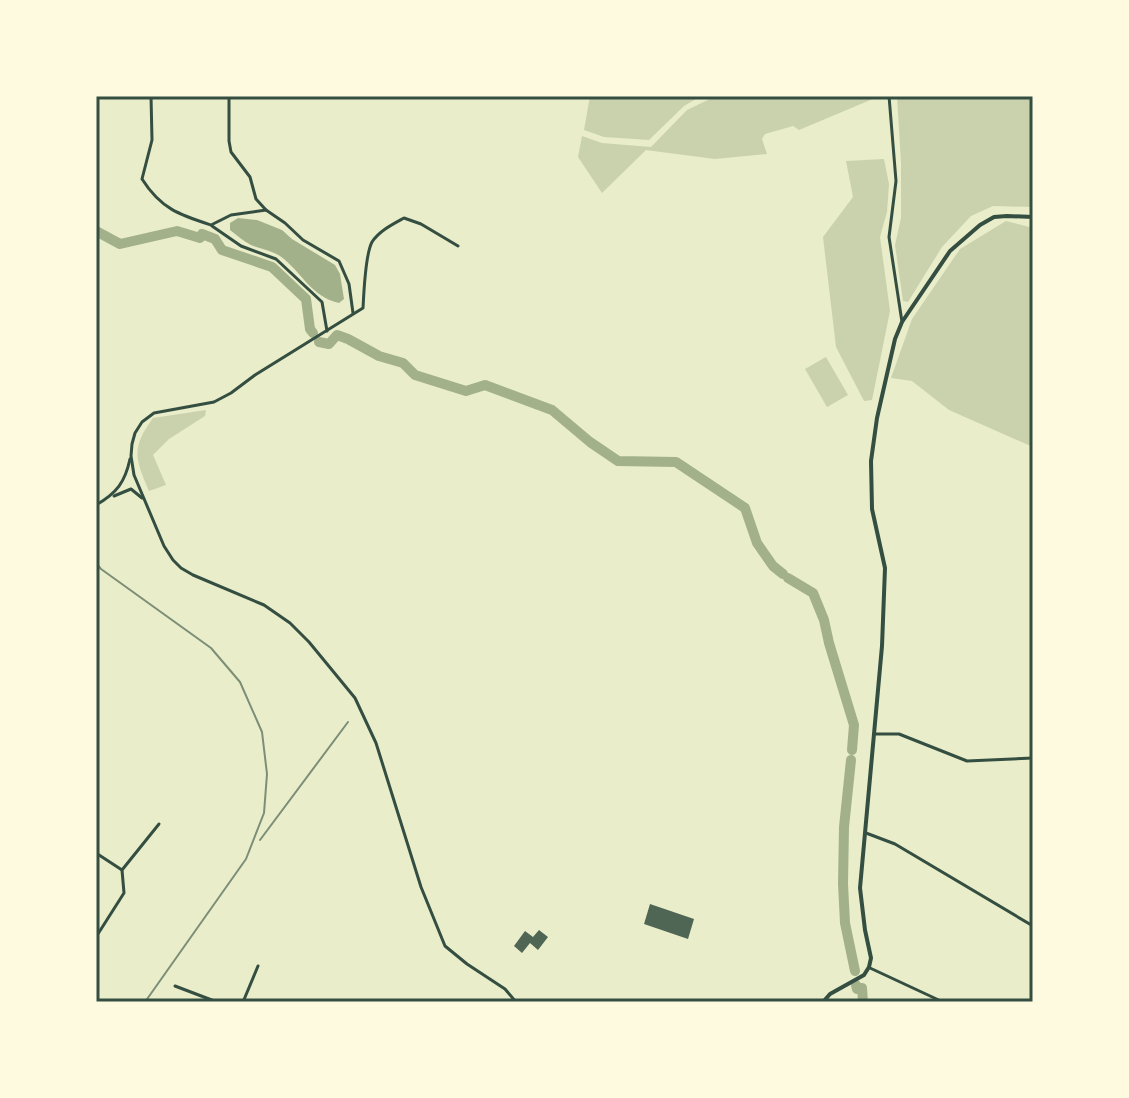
<svg xmlns="http://www.w3.org/2000/svg" width="1129" height="1098" viewBox="0 0 1129 1098" font-family="'DM Sans',sans-serif">
	<rect width="100%" height="100%" fill="#e9edc9"/>
	<g fill="#cad2ad">
		<path d="M590,96H701L684,106L649,140L604,137L584,130Z"/>
		<path d="M716,96H880L799,130L793,126L765,134L762,139L767,154L715,159L646,150L602,193L578,157L582,136L602,143L651,147L687,110Z"/>
		<path d="M897,96H1033V207L993,206L971,216L942,247L908,302L903,301L895,245L901,218V163Z"/>
		<path d="M884,159L889,184L887,212L880,237L890,311L872,400L864,401L836,347L823,237L853,197L846,161Z"/>
		<path d="M1006,221L1033,228V447L949,410L912,381L891,378L912,319L960,249Z"/>
		<path d="M826,357L848,395L827,407L805,369Z"/>
		<path d="M206,410L205,416L169,439L153,455L166,485L149,491C135,458 131,448 153,418Z"/>
	</g>
	<path fill="#a3b18a" d="M238,218L257,220L282,230L292,239L335,265L340,274L344,299L339,303C310,296 302,272 280,256C271,250 260,249 251,245C243,241 237,235 230,230V223Z"/>
	<g fill="none" stroke-linecap="round" stroke-linejoin="round">
		<g stroke="#a3b18a" stroke-width="10">
			<path d="M96,231L120,244L177,231L200,238L202,234L215,239L222,250L272,267L306,299L310,329L313,333"/>
			<path d="M319,342L329,344L337,335L348,339L379,356L403,363L415,375L466,391L485,385L552,410L590,442L618,461L676,462L745,508L757,543L773,566L783,574"/>
			<path d="M788,578L813,593L824,620L829,643L854,725L852,750"/>
			<path d="M851,760L844,827L843,884L845,923L855,971"/>
			<path d="M856,985L857,989L862,988L863,1002"/>
		</g>
	</g>
	<g fill="#4f6655">
		<path d="M650,904L694,919L688,939L644,924Z"/>
		<path d="M539,930L548,937L538,950L530,943L522,953L514,946L525,931L533,937Z"/>
	</g>
	<g fill="none" stroke-linecap="round" stroke-linejoin="round">
		<g stroke="#344e41" stroke-width="3">
			<path d="M151,96L152,140L142,179C161,209 180,215 211,225L231,215L266,210L285,223L303,240L339,261L349,284L353,313"/>
			<path d="M229,96V141L231,152L250,177L256,199L266,210"/>
			<path d="M889,96L896,181L889,237L902,322"/>
			<path d="M212,226L241,246L276,259L322,302L327,331"/>
			<path d="M458,246L421,224L404,218C393,224 379,231 372,242C365,255 364,292 363,308L255,375L231,393L214,402L154,413L142,422L135,433L132,444L131,456L134,475L164,546L173,560L181,568L193,575L264,605L290,623L309,642L355,698L376,743L421,887L445,946L467,964L505,989L516,1002"/>
			<path d="M114,496L131,489L142,498"/>
			<path d="M96,505C117,493 125,482 130,459"/>
			<path d="M875,734H899L967,761L1033,758"/>
			<path d="M866,833L895,844L1033,926"/>
			<path d="M96,853L122,870"/>
			<path d="M96,937L124,893L122,870L159,824"/>
			<path d="M870,968L943,1002"/>
			<path d="M175,986L217,1002"/>
			<path d="M243,1002L258,966"/>
		</g>
		<path stroke="#344e41" stroke-width="4" d="M823,1002L830,994L864,975L869,967L871,958L865,930L860,888L882,646L885,568L872,509L871,461L877,418L895,339L902,322L950,251L980,225L994,217L1007,216L1033,217"/>
		<g stroke="#7c8e77" stroke-width="2">
			<path d="M96,563L101,569L211,648L240,682L262,732L267,774L264,813L246,859L145,1002"/>
			<path d="M260,840L348,722"/>
		</g>
	</g>
	<rect width="1129" height="1098" fill="none" stroke="#fefae0" stroke-width="196"/>
	<rect x="98" y="98" width="933" height="902" fill="none" stroke="#344e41" stroke-width="3"/>
</svg>
